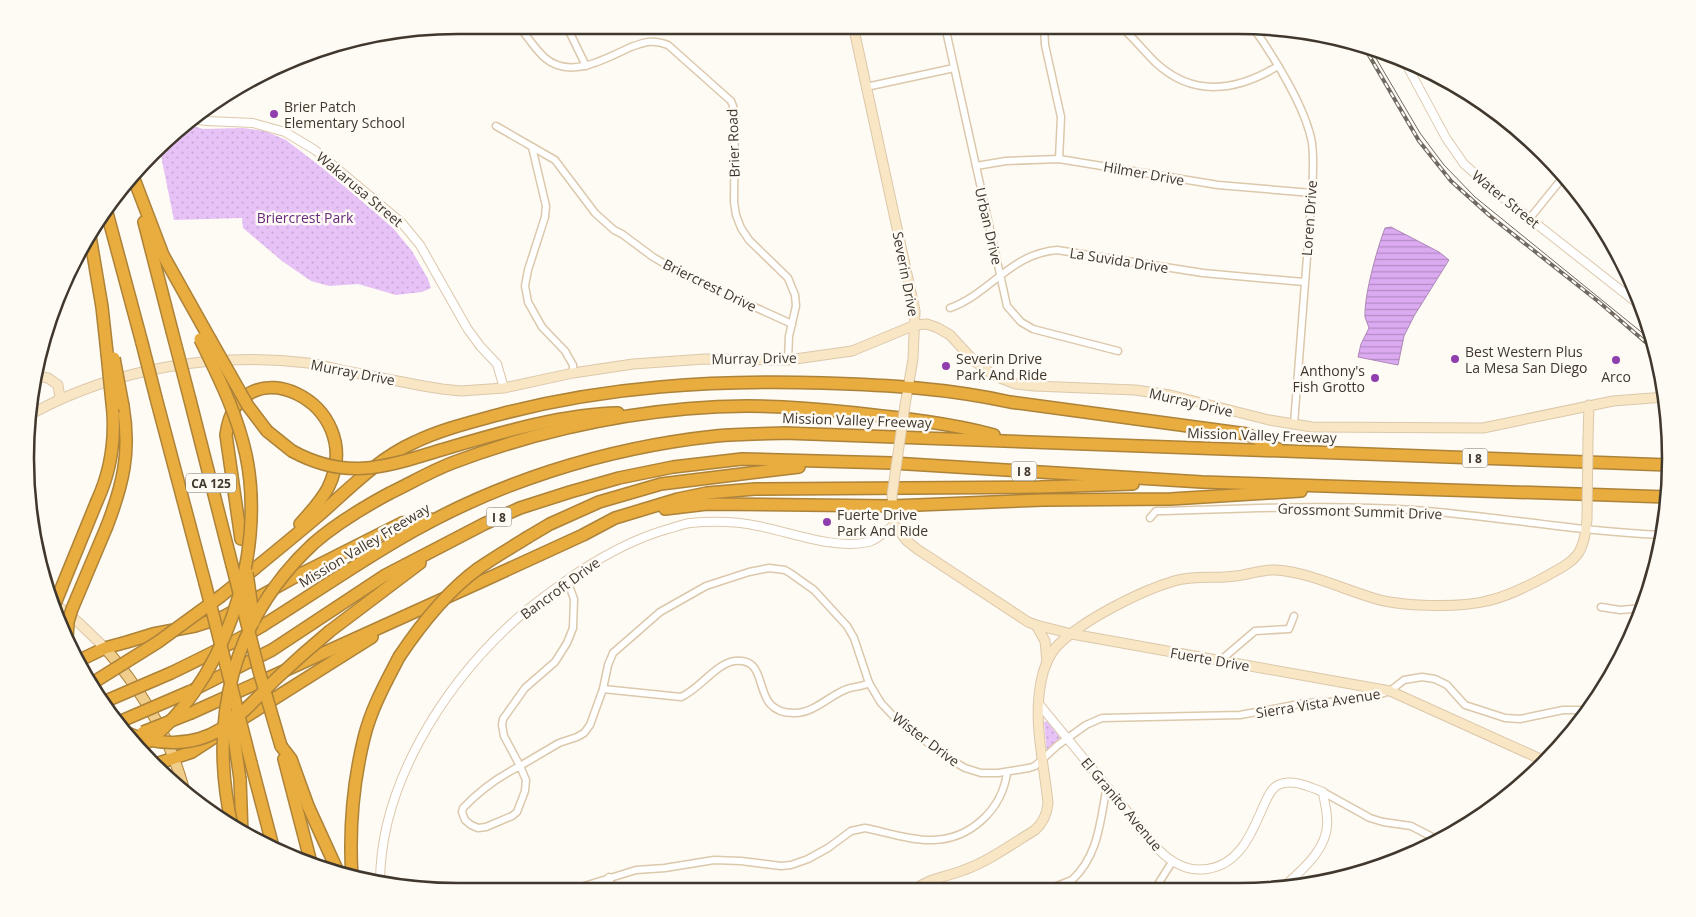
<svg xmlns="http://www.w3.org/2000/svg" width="1696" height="917" viewBox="0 0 1696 917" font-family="'Open Sans',sans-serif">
	<defs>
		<pattern id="grass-dots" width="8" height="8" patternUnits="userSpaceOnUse" patternTransform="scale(1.25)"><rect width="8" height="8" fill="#e7c2f7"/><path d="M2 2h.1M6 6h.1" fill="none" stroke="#c7a7d4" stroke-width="1.8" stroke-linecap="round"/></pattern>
		<pattern id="water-rules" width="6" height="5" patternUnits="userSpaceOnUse" patternTransform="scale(1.25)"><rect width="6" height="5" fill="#dcaaf1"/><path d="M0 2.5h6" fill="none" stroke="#b48bc4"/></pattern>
	</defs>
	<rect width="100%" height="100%" fill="#fefaf4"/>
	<g fill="url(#grass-dots)">
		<path d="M186,124L203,129L243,128L265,131L286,140L329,173L393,228L412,251L428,279L431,288L422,292L396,295L358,284L329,286L311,281L282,261L243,228L242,218L174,220L160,151Z"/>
		<path d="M1047,721L1062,740L1047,753L1044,722Z"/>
	</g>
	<path fill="url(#water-rules)" stroke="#ad88b6" d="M1391,227L1439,252L1449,260L1414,316L1404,336L1398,365L1358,357L1361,344L1369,328C1368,325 1366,320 1365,317C1364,295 1377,249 1385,228Z"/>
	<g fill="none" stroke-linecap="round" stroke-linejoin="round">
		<g stroke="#dcc8ab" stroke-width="9">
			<g id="minor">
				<path d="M518,25C527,36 535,49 545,58C571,80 606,58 631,47C645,42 653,39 668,45L731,101L733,106L735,116L734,202L736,215L741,228L749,240L788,278L795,295L796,306L789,336L788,360"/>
				<path d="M569,25L570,33L586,66"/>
				<path d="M945,26L1007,306L1021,322L1033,329L1118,351"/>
				<path d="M1044,26L1045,45L1061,117L1059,159"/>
				<path d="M1120,26C1133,37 1143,50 1155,62C1193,98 1237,91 1278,66"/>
				<path d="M1252,26C1273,55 1306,108 1312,143C1314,160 1313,177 1312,193L1294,424"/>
				<path d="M866,87L954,68"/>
				<path d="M496,126L555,160L595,213L614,230L622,234L653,257L680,273L792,324"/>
				<path d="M532,147L546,206L545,217L528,270L525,286L528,302L542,327L565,351L573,365V373"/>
				<path d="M976,166L1006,161L1059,159L1218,185L1312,193"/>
				<path d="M1530,218L1564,176"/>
				<path d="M950,308C991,293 1010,254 1057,250L1203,273L1304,282"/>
				<path d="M1150,518L1156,511C1242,509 1328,504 1414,510C1497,516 1579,532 1663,535"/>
				<path d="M567,580L574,599L573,628L567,643L555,662L525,688L503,719L502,725L504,736L520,766C498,777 480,790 463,808L462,812L465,820L471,825L478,828L486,827L512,816L517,812L525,791L526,780L520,766L559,743L577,737L584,733L590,725L603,689L608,665L613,653L660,612L706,586L749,572L769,568L785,570L790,573L814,590L847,626L854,638L869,683L881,703L897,720L951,760L965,768L981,773H998L1029,768L1035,766L1058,745L1086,725L1102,718L1240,715L1305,703L1329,702L1372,697L1390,691L1404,680L1422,677L1435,679L1447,685L1465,705L1505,718L1520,719L1563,710H1588"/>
				<path d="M1601,607L1620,610L1644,608"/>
				<path d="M1221,660L1255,631L1289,629L1294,616"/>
				<path d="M603,689L681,697C700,689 716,663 735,661C774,657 747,714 795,713C814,713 830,695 847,689C855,686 862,687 869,683"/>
				<path d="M1323,792L1370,818L1383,822L1411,826L1438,840"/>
				<path d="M609,877L613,891"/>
				<path d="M1072,880C1099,855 1100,821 1107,786"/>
				<path d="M1049,889L1072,880L1071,889"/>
				<path d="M1155,889L1172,862"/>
				<path d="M568,891L636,870L665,868L714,860L741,861L781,866L791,865L808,859L828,848L851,831L865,828C886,832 912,841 933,840C971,839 1002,809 1007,773"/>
			</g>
		</g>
		<g stroke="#dcc8ab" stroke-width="10">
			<g id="tertiary">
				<path d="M1405,62L1446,138L1464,164L1497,193L1641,306"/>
				<path d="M191,119L207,121L253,123L285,132L315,150L352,181L401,222L420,245L467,328L480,346L497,364L504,388"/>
				<path d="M1039,704L1159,850C1172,863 1187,872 1207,869C1239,865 1252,833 1263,807C1267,799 1270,789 1278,785C1292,778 1310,787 1323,792C1324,801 1327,810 1327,819C1330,848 1301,871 1282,888"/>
				<path d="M380,883C380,786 442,688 511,624C532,604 557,587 580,571C608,553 636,538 668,529C675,527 683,524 690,523C713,521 735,521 758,526C791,532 834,550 869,542C877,540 887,530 894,525"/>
			</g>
		</g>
		<g stroke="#dcc8ab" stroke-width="11">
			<g id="secondary">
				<path d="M853,25L915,311L913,359L905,405"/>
				<path d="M38,376L48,378L58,385L60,398"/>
				<path d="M33,413C116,368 215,352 308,363C321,365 333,368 345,371C377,377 410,384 442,389L461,391L504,388L573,373L633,364L705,359L788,360L852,351L915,325L927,324L938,328L950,335L973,360L986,370L1000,378L1016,384L1034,386L1135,390L1170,395L1269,420L1312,427L1483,428L1613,401L1665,397"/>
				<path d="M1588,438L1589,405"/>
				<path d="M892,495L894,525L907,541L917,549L1028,622L1036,625L1072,634L1390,691L1545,761"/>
				<path d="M53,602L78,622L105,648"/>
				<path d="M1036,625L1045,641L1047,662"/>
				<path d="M914,890C929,878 947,877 964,870C989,861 1012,844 1035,830C1043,823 1047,814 1048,803C1044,763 1033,722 1041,682C1043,669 1049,654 1058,645C1083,620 1140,591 1174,581C1194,575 1215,579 1235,576C1248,575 1262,569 1276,570C1308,572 1340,588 1370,597C1398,607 1458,608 1487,601C1506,597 1526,587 1543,578C1575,560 1584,558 1587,519"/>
			</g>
		</g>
		<g stroke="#ad8339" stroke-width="12">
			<path id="primary" d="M105,648C139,687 169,735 183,786"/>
		</g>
		<g stroke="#ad8339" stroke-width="14">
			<g id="motorway">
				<path d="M134,179L163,255L210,339"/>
				<path d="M106,209L142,343"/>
				<path d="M144,222L172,331"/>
				<path d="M90,236L102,307L107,353"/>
				<path d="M156,398L205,583"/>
				<path d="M190,400L232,565"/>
				<path d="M267,431L292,451"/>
				<path d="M441,450C496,434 561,414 618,413"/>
				<path d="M390,493C411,483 431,471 452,463C545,428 647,407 747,406C784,406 820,409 856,413C902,418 949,423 994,435"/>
				<path d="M97,501C110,473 115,445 113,413"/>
				<path d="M665,509L707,504L892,506L1043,500L1171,499L1301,491"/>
				<path d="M107,526C123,484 131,452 123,406"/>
				<path d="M528,537L550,524L599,502L661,484L799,467"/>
				<path d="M241,539L226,435C238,341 370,402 328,488C321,501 310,513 300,524"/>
				<path d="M221,596C253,570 285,544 317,517C348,490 377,459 415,442C442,429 472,422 501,414C608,386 713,380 823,383C888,385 946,388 1010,402L1247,434L1278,449"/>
				<path d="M330,631L420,563"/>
				<path d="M80,660L105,648L127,642L153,634L195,626L223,617L293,578L402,523L430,519"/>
				<path d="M171,673C202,658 233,643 262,626C307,598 350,568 396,541C493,483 604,448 716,436C739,434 762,434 784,433L1669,465"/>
				<path d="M193,690L272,650L384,576L484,524L520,508L570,492L619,478L673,467L742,459L892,463L1202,482L1668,497"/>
				<path d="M191,713L487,579L583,535L615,518L678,499L707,493L755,489L1040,487L1133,484"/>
				<path d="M234,724L372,637"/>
				<path d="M281,746L291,759L308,806L339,874"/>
				<path d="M284,759L311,863"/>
				<path d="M251,763L273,847"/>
				<path d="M156,764L192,752L218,735"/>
				<path d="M240,779L242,834"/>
				<path d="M352,878C349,832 353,783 364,738C371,709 386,682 399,657"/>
			</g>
		</g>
		<use href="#minor" stroke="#fff" stroke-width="6"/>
		<use href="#tertiary" stroke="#fff" stroke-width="8"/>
		<use href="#secondary" stroke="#f8e6c5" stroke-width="9"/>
		<use href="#primary" stroke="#f1cd8c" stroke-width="10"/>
		<use href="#motorway" stroke="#e8ac3f" stroke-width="11"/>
		<path stroke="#716a60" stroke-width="1" d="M1370,48L1420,133L1444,165L1475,197L1656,344"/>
		<g stroke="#716a60" stroke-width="4">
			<path id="rail" d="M1363,45L1419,141L1451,181L1490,216L1599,302L1657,352"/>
		</g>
		<use href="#rail" stroke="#fefaf4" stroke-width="2" stroke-dasharray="5.5" stroke-linecap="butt"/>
		<g stroke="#dcc8ab" stroke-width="11" stroke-linecap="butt">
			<g id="secondary-bridge">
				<path d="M892,495L905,405"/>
				<path d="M1587,519L1588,438"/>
			</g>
		</g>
		<g stroke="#ad8339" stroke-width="14" stroke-linecap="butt">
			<g id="motorway-bridge">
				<path d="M172,331L190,400"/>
				<path d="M210,339L248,406L267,431"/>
				<path d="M142,343L156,398"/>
				<path d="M107,353L113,413"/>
				<path d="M114,358L123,406"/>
				<path d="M292,451C347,481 385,467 441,450"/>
				<path d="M232,565L259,671L281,746"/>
				<path d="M247,573L254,622"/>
				<path d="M205,583L251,763"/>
				<path d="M54,606L97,501"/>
				<path d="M67,639L68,622L72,609L107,526"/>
				<path d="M399,657C421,624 446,592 479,568C495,557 512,547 528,537"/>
				<path d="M94,682L158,642L221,596"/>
				<path d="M106,701L171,673"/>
				<path d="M231,716L240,779"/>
				<path d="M119,722L191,691"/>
				<path d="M125,732C155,746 193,747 221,729C243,715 259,695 278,677C295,661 312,646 330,631"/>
				<path d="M143,732L191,713"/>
				<path d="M138,749C224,690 267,554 246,455C237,413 218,376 200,339"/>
				<path d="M232,826C208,719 232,619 314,543C337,523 364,507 390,493"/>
			</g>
		</g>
		<use href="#secondary-bridge" stroke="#f8e6c5" stroke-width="9"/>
		<use href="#motorway-bridge" stroke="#e8ac3f" stroke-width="11"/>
	</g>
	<g fill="#8f3ead" stroke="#fefaf4" stroke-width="2">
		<circle cx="274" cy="114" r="5"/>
		<circle cx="1455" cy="359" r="5"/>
		<circle cx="1616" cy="360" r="5"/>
		<circle cx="946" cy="366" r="5"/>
		<circle cx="1375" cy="378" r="5"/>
		<circle cx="827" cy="522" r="5"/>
	</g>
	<g text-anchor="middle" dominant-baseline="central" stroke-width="5" stroke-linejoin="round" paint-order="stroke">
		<g fill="#fefaf4" stroke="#797269" stroke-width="1">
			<rect x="1462.5" y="448.5" width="25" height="19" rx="4"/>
			<rect x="1011.5" y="461.5" width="25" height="19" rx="4"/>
			<rect x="186" y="473.5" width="50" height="19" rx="4"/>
			<rect x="486.5" y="507.5" width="25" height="19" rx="4"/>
		</g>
		<g font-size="12" font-weight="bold" fill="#40382d">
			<text x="1475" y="458">I 8</text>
			<text x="1024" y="471">I 8</text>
			<text x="211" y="483">CA 125</text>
			<text x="499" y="517">I 8</text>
		</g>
		<g font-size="14" fill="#40382d" stroke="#fefaf4" text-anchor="start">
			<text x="284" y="106">Brier Patch<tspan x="284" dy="16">Elementary School</tspan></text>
			<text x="1465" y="351">Best Western Plus<tspan x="1465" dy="16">La Mesa San Diego</tspan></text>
			<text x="956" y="358">Severin Drive<tspan x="956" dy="16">Park And Ride</tspan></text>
			<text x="1365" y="370" text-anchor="end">Anthony's<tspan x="1365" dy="16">Fish Grotto</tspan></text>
			<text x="1616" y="376" text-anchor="middle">Arco</text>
			<text x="837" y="514">Fuerte Drive<tspan x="837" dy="16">Park And Ride</tspan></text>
		</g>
		<g font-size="14" fill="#40382d" stroke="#fefaf4">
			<text transform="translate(733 143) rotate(-92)">Brier Road</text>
			<text transform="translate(1144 173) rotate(10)">Hilmer Drive</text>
			<text transform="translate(360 189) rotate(40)">Wakarusa Street</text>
			<text transform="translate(1506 199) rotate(39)">Water Street</text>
			<text transform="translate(1309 218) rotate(-86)">Loren Drive</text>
			<text transform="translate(989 226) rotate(77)">Urban Drive</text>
			<text transform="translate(1119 260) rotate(9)">La Suvida Drive</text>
			<text transform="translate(906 274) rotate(79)">Severin Drive</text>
			<text transform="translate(710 285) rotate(26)">Briercrest Drive</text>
			<text transform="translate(754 358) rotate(-1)">Murray Drive</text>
			<text transform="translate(353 372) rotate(11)">Murray Drive</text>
			<text transform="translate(1191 402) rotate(13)">Murray Drive</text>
			<text transform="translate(857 420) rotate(2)">Mission Valley Freeway</text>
			<text transform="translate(1262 435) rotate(2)">Mission Valley Freeway</text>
			<text transform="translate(1360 511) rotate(2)">Grossmont Summit Drive</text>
			<text transform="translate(364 545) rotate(-31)">Mission Valley Freeway</text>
			<text transform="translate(560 588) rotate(-36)">Bancroft Drive</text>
			<text transform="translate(1210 659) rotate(10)">Fuerte Drive</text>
			<text transform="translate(1318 703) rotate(-9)">Sierra Vista Avenue</text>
			<text transform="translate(926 739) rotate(37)">Wister Drive</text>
			<text transform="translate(1122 804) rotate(50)">El Granito Avenue</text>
		</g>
		<g font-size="14" fill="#652a7b" stroke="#fefaf4">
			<text x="305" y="217">Briercrest Park</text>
		</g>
	</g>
	<path d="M0 0H1696V917H0ZM458 34H1238A424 424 0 0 1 1662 458V459A424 424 0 0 1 1238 883H458A424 424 0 0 1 34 459V458A424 424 0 0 1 458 34Z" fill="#fefaf4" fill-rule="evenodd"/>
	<path fill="none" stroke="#40382d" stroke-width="2.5" d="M458 34H1238A424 424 0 0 1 1662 458V459A424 424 0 0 1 1238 883H458A424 424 0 0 1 34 459V458A424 424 0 0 1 458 34Z"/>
</svg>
